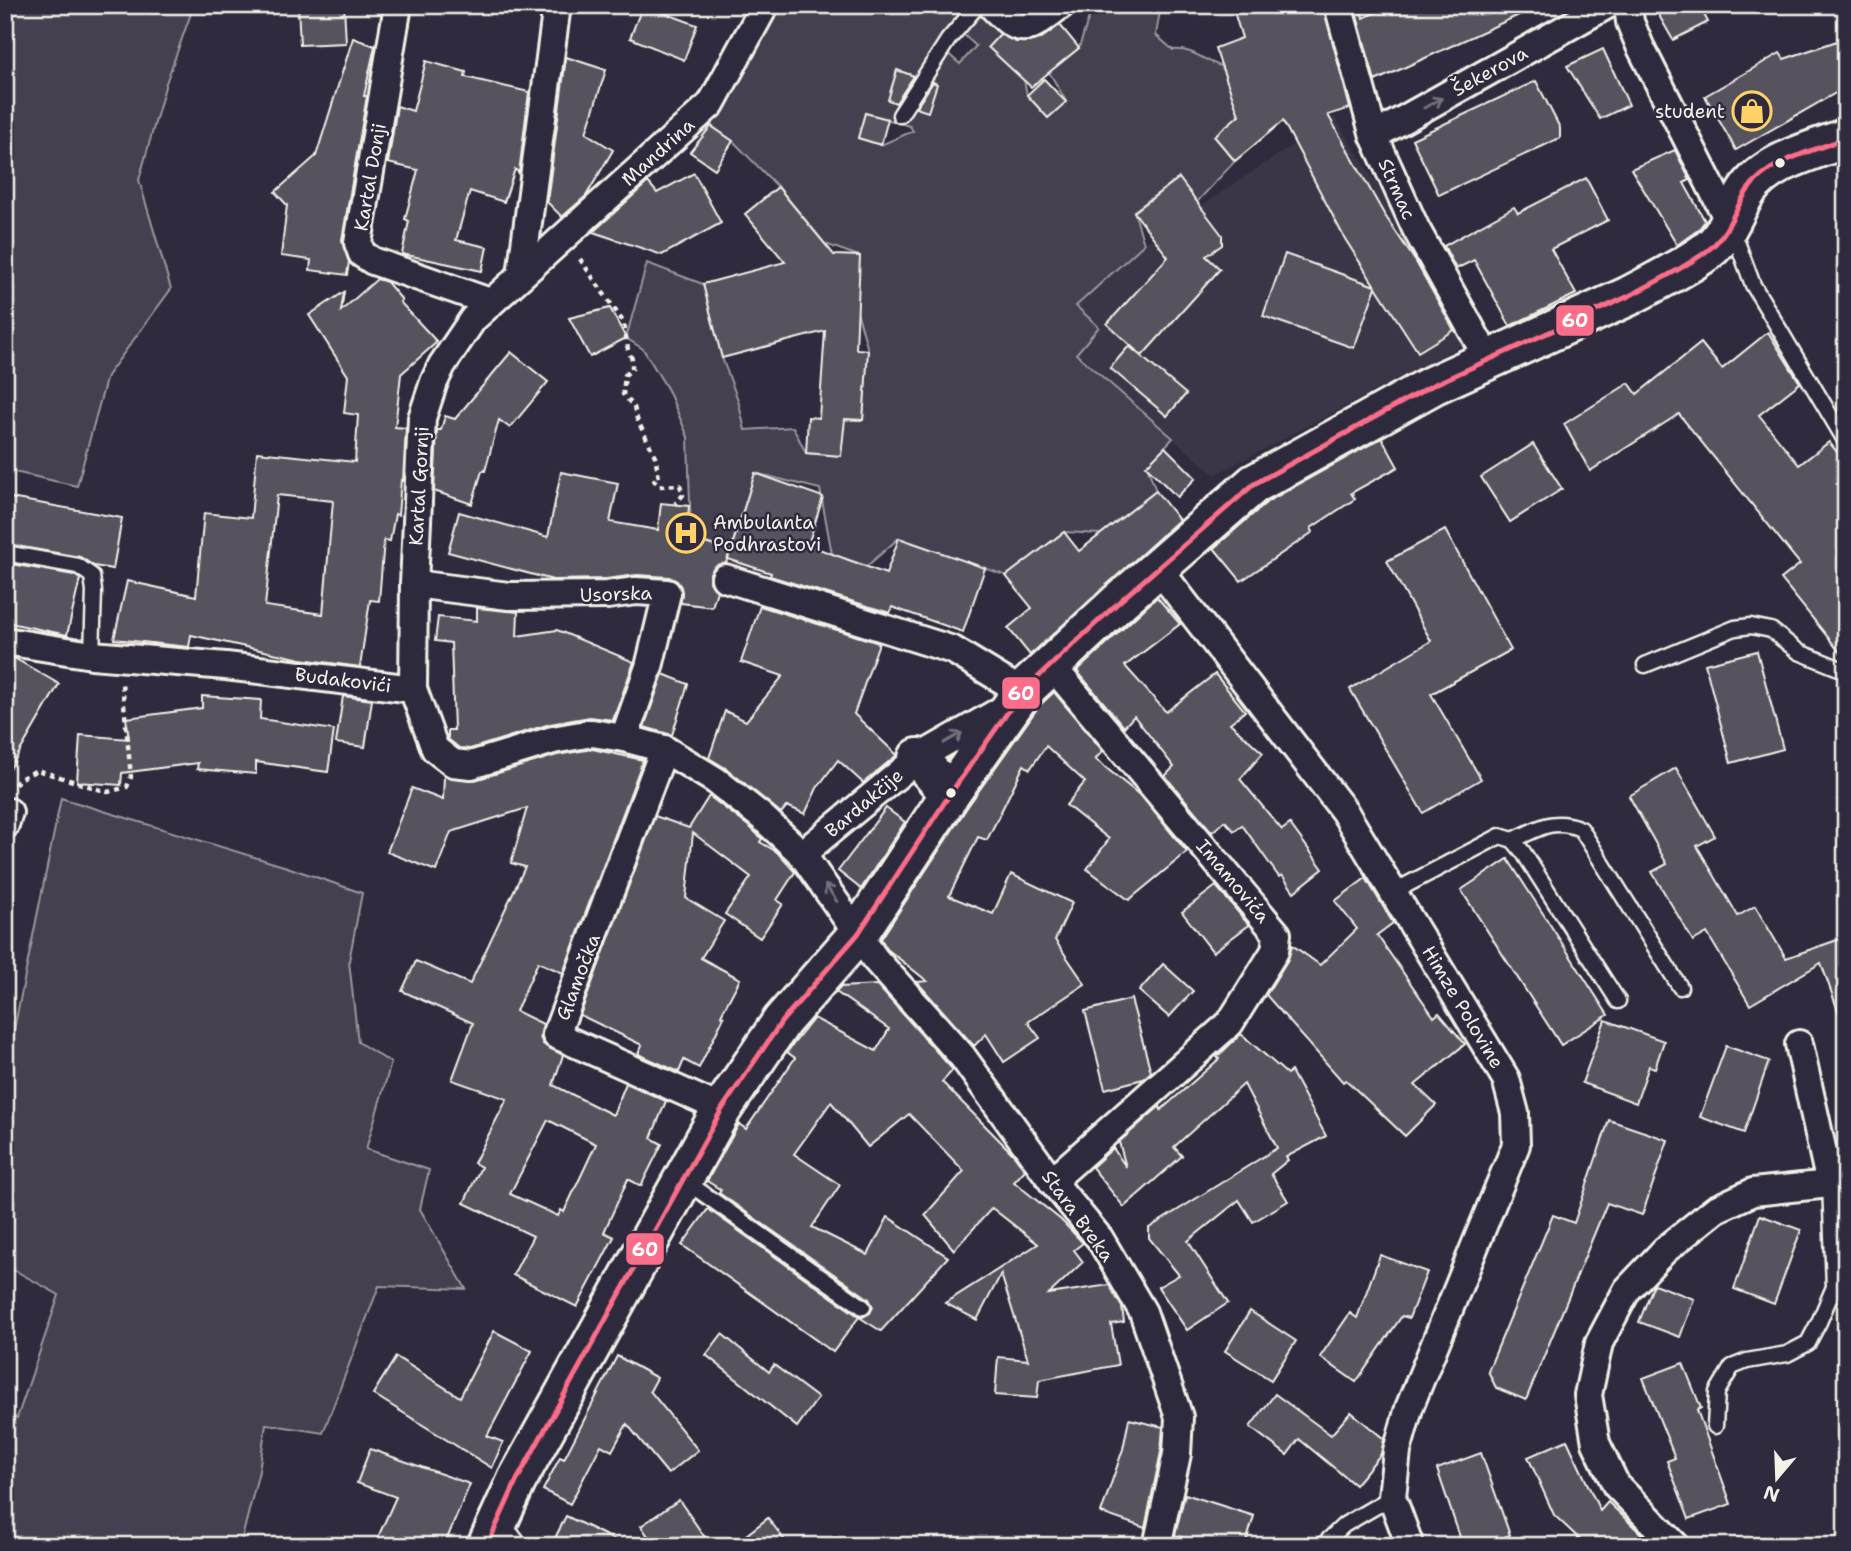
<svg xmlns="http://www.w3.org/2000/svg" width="1851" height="1551" viewBox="0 0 1851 1551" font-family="'Shantell Sans',sans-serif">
	<rect width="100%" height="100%" fill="#2f2a3d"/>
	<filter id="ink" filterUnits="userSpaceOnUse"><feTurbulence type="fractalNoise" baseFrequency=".0143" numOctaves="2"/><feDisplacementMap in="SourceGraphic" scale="14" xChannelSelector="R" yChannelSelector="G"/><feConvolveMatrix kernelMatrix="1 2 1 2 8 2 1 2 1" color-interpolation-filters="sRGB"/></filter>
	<g filter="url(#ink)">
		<path fill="#3b3647" d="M1335,117L1473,339L1215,475L1076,354L1075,306L1144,244Z"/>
		<g fill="#454050" stroke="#9c989c" stroke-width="2" fill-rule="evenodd">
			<path d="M5,5H194L166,83L139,180L171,289L107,376L77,486L5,470Z"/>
			<path d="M781,5H972L1004,30L988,47L1024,80L1027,95L1048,117L1066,101L1049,72L1079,48L1089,17L1107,5H1161L1156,35L1173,50C1193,48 1202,60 1221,66L1239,107L1237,117L1214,136L1235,161L1197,202L1179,178L1134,211L1144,244L1076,306L1099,327L1076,354L1173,438L1147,466L1156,491L1101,534L1064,532L1007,576L899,538L867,566L832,554L820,489L755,473L730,551L691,538L688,437L668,390L643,349L626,338L647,263L703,284L722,358L738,400L745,430L793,427L806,453L841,456L844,420H863L868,350L857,311L859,256L825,244L778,187L733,141L709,124ZM963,34L976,46L960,64L946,52ZM897,71L915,76L909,95L891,90ZM865,113L910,126L913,131L881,145L858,138Z"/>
			<path d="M61,798L287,867L362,893L349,961L358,1042L391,1063L366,1149L429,1170L420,1209L466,1289L379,1286L323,1433L266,1424L259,1471L240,1546H5V1414L17,1418L59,1295L5,1265V1074Z"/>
		</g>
		<g fill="#56525f" stroke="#f4f1e8" stroke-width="2" fill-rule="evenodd">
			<path d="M298,5H344L346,43L300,45Z"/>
			<path d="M643,5L697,25L684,60L630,38Z"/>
			<path d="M1232,5H1323L1350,108L1328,115L1384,214L1416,262L1454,330L1418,352L1376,287L1354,348L1263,316L1285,254L1375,286L1345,239L1283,121L1235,161L1214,136L1239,115L1215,48L1242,38Z"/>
			<path d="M1354,5H1361L1363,18L1392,5H1541L1375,81Z"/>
			<path d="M1653,5H1699L1708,22L1673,40Z"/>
			<path d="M1060,25L1079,48L1031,87L988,47L1000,34L1016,42H1029L1040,39Z"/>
			<path d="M353,38L375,46L364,96H367L342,240L349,262L347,275L310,270L311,260L281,256L287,205L275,192L316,156Z"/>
			<path d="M1846,38V87L1736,150L1705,96L1780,53L1784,59Z"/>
			<path d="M1603,49L1629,105L1600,119L1567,66Z"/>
			<path d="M566,57L606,70L586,133L613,150L586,196L562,217L547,202Z"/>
			<path d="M426,61L466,72L465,77L529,92L519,173L515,169L504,202L470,191L456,240L487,247L482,271L402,254L409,221L405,219L418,170L388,163L397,106L413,111Z"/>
			<path d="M897,70L914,76L896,103L888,100Z"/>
			<path d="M1044,79L1066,102L1048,118L1027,95Z"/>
			<path d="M1536,81L1560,128V138L1439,195L1412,139Z"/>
			<path d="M933,82L937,84L928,112L916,108Z"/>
			<path d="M865,113L888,119L881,145L858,138Z"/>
			<path d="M711,126L733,141L715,169L690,152Z"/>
			<path d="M1675,150L1690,180L1684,183L1705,221L1698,230L1677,245L1631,169Z"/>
			<path d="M694,173L721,223L662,255L593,232L648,182L657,193Z"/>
			<path d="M1179,178L1222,235V245L1206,256L1220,269L1142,356L1107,324L1168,257L1134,212Z"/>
			<path d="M1586,178L1608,220L1551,249L1576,294L1510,326L1474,260L1456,269L1444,246L1514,207L1518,213Z"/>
			<path d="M778,187L834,255L860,256L856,349L868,350L863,420L845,419L841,456L806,453L808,417L819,418L825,331L722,358L703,284L785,262L745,214Z"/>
			<path d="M377,279L387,282L402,300L400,302L437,342L401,374L395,427L406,428L403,481L401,480L398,515L395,514L390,541L384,540L379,601L370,600L360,667L301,659L191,635L189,647L114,639L127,581L196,596L204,513L251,518L257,452L355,462L358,415L344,413L348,376L309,315L344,292L341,311ZM277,495L333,501L323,614L265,606Z"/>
			<path d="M610,308L626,338L590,357L569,318Z"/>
			<path d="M1768,332L1800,383L1759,415L1799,465L1829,442L1846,463V660L1781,579L1800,564L1679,414L1590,471L1564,424L1629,383L1637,394L1701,343L1722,369Z"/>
			<path d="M1129,346L1186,394L1167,416L1110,368Z"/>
			<path d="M511,352L548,382L510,428L499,420L485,471H482L472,504L434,491L437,430H441L445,416L455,419Z"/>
			<path d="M1382,438L1398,467L1351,493L1355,499L1311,528L1313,532L1241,581L1214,548L1267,502Z"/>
			<path d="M1533,444L1562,489L1510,522L1481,477Z"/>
			<path d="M1165,447L1196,478L1177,497L1146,466Z"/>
			<path d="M561,472L618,483L610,522L658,530L661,503L689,506L686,537L730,551L726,563L715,566L710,573V582L717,591L712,607L681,603V587L677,581L669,577L637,575L606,579L553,580L448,552L459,512L548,537Z"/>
			<path d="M755,473L823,497L808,545L886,574L899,538L985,568L963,632L892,607L890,613L770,576L771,573L728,559Z"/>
			<path d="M1156,491L1179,520L1030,655L1008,628L1032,608L1006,576L1064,532L1079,551Z"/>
			<path d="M5,497L122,518L113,569L94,566L80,557L5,544Z"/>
			<path d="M1445,530L1511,650L1431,694L1481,779L1423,813L1350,689L1431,641L1387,561Z"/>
			<path d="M5,563L74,575L80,579L67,635L5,622Z"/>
			<path d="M1157,597L1180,624L1125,666L1166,712L1215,674L1245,711L1230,723L1263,753L1240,779L1282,830L1290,824L1323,869L1294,892L1282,875L1279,877L1242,825L1234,831L1225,821L1212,832L1165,776L1174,767L1134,716L1124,727L1077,671Z"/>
			<path d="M760,606L879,643L854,714L897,755L863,783L838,760L817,788L805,814L787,806L781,813L727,769L709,758L725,711L746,721L783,676L741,662Z"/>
			<path d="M477,608L518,612L517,636L557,630L634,662L613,720L590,717L550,724L470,749L459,748L448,739V730H454L451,643L435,641L438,617L477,621Z"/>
			<path d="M1757,651L1783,749L1731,763L1705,664Z"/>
			<path d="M5,657L14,658L59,684L5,777Z"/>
			<path d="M663,674L688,684L672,735L644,727Z"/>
			<path d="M1054,692L1103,751L1095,759L1142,797L1187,852L1129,900L1087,869L1109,839L1066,805L1085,782L1046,746L1030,769L1024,765L987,840L978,837L949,896L993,914L1011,874L1072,903L1055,940L1085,984L1028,1022L1040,1038L1004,1062L986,1034L974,1046L917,982L927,981L887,949L881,939L968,806L1039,706Z"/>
			<path d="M202,696L261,700L260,719L334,730L328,772L256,762V774L197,769L198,763L122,773L121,785L77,782L80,735L129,739L126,718L202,708Z"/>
			<path d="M343,696L372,700L365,747L336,743Z"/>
			<path d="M592,749L643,760L563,973L538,962L516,1011L543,1024L540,1037L543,1044L563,1055L553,1085L613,1115L626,1083L666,1101L651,1138L662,1144L641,1186L628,1179L604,1232L614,1237L577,1307L513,1275L533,1236L464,1203L481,1167L474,1163L507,1099L452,1080L473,1023L402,991L416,961L470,984L525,867L511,863L527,808L451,832L436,871L387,852L412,788L443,800L444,776L475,780L557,755ZM548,1120L596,1144L564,1212L561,1210L558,1216L510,1194Z"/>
			<path d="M1676,768L1715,836L1697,846L1738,916L1755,906L1786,958L1846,937V1022H1842L1821,963L1750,1005L1707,933L1693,941L1652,872L1667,864L1629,796Z"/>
			<path d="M709,796L751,828L762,839L760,842L777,852L795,872L777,900L783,904L760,938L725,914L751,877L693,833L686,898L724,921L701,958L740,979L721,1015L724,1017L699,1068L684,1060L679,1072L638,1054L642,1045L580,1015L655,816L689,828Z"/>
			<path d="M886,808L905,822L861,889L838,871Z"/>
			<path d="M1508,859L1608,1015L1561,1045L1461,890Z"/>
			<path d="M1366,878L1393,923L1377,935L1434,1017L1439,1013L1465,1044L1415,1085L1436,1105L1405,1136L1346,1080L1343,1082L1266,995L1288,959L1292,945L1320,965L1357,929L1335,901Z"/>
			<path d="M1216,886L1249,925L1213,952L1182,912Z"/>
			<path d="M1163,964L1193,991L1169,1017L1139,991Z"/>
			<path d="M877,985L953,1070L942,1082L1014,1155L1025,1170L1014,1182L1061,1220L1083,1243L1074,1250L1083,1262L1049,1294L1109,1285L1122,1307L1124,1322L1111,1324L1118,1365L1039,1380L1037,1398L995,1395L998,1357L1028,1360L1001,1274L977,1320L945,1303L1038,1244L992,1208L954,1250L925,1215L964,1171L909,1114L868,1147L831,1102L794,1154L840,1185L812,1227L868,1255L888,1217L948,1257L881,1331L859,1317L833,1352L682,1245L708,1209L857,1315L863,1317L870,1313L873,1307L869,1299L719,1193L721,1190L707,1181L739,1124L746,1129L795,1058L787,1052L814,1018L876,1051L889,1029L836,992L840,987Z"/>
			<path d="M1131,999L1151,1072L1143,1079L1105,1089L1085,1011Z"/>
			<path d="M1605,1020L1664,1041L1655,1068L1649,1066L1636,1103L1582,1083Z"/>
			<path d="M1241,1034L1287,1074L1291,1071L1326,1136L1286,1157L1288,1160L1271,1174L1288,1201L1253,1222L1239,1200L1188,1241L1228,1303L1187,1330L1158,1287L1179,1275L1149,1238V1228L1277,1148L1244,1084L1174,1147L1182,1156L1124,1207L1092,1167L1113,1148L1126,1167L1119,1142L1160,1106L1161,1110L1219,1059L1217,1057Z"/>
			<path d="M1726,1046L1769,1061L1744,1133L1700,1117Z"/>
			<path d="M1609,1120L1668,1140L1642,1215L1607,1203L1526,1400L1496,1388L1488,1371L1553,1215L1574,1223Z"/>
			<path d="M1760,1215L1801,1230L1774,1304L1734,1289Z"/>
			<path d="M1380,1255L1427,1272L1409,1318L1402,1316L1356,1382L1320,1357L1350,1313L1357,1318Z"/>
			<path d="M1654,1284L1694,1299L1680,1337L1639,1322Z"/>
			<path d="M1250,1311L1296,1341L1271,1380L1225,1351Z"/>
			<path d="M494,1331L532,1351L487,1436L503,1442L492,1468L373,1394L396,1357L460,1397Z"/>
			<path d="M722,1334L769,1372L774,1365L818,1398L797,1427L706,1355Z"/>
			<path d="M617,1356L657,1378L650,1391L698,1450L668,1474L627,1424L612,1451L601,1445L570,1504L543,1490L560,1457L564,1459Z"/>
			<path d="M1683,1363L1701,1408L1697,1410L1731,1504L1689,1519L1667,1461L1675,1458L1643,1378Z"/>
			<path d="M1275,1394L1331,1435L1351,1412L1384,1439L1381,1454L1355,1485L1299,1439L1287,1455L1250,1427Z"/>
			<path d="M1129,1419L1163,1427L1161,1452L1145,1528L1101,1513L1123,1449Z"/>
			<path d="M1567,1440L1600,1511L1608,1502L1654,1546H1587L1554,1515L1528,1457Z"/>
			<path d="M370,1449L470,1484L444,1546H374L396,1497L357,1483Z"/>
			<path d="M1481,1453L1510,1535L1479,1546H1463L1437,1469Z"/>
			<path d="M1185,1494L1254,1516L1245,1546H1206L1175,1535Z"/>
			<path d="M679,1500L711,1546H655L641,1526Z"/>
			<path d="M566,1516L627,1546H551Z"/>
			<path d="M768,1518L789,1546H732Z"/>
		</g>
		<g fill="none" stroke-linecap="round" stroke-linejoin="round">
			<g stroke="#f4f1e8" stroke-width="19">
				<g id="lane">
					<path d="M900,115L948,40L978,5"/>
					<path d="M1733,231L1753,285L1846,442"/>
					<path d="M5,553L78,566L92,576L94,591L92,655"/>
					<path d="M1645,665L1735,628L1751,626L1771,630L1799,652L1846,671"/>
					<path d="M1513,840C1538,829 1553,817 1581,829L1680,987"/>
					<path d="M1393,892L1500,836L1513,840L1523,852L1618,1001"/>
					<path d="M684,1180L863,1307"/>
					<path d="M1715,1426L1717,1392L1732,1367L1747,1361L1787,1354L1808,1343L1819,1322L1834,1287L1830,1184"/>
					<path d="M1322,1546L1344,1525L1392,1497"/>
				</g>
			</g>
			<g stroke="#f4f1e8" stroke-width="32">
				<g id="street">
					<path d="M398,5L358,243L362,254L373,261L490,302"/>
					<path d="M991,5C1023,39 1027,30 1061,5"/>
					<path d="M1338,5L1374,136L1416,229L1488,359"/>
					<path d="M1628,5L1630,22L1640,46L1730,224"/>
					<path d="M1374,136L1607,5"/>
					<path d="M521,275L557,5"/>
					<path d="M1158,568L1344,811L1506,1079L1515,1113L1516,1145L1409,1408L1397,1451L1392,1497L1410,1546"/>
					<path d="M725,578L953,650L1022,692"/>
					<path d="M414,584L509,596L607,595L636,591L667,593L649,667L624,738"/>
					<path d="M5,641L92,655L226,666L413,689L435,749L453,763L471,765L553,740L592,733L624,738L664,749L715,780L761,816L802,854L875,959L962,1056L1052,1181L1100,1239L1143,1312L1179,1417L1177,1454L1157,1546"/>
					<path d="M1052,666L1277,934L1275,951L1230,1023L1052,1181"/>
					<path d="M413,689L414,584L422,418L434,382L442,365L473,319L711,104L765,5"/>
					<path d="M664,749L556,1035L722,1109"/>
					<path d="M5,825L9,812"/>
					<path d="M802,854L918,758L1005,708"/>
					<path d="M1799,1044L1830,1184L1846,1183"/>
					<path d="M496,1524L513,1546"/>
					<path d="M1676,1546L1616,1485L1596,1443L1588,1395L1599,1343L1627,1290L1665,1250L1716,1209L1753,1192L1830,1184"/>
				</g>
			</g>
			<g stroke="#f4f1e8" stroke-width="44">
				<g id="secondary">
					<path d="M918,758L950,794"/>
					<path d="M487,1546L517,1480L722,1109L782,1021L858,934L950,794L1022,692L1120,601L1254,484L1433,385L1629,296C1653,283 1694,263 1713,246C1729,231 1735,209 1747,191C1767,161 1813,151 1846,138"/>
				</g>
			</g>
			<g stroke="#f4f1e8" stroke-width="4.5" stroke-dasharray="5 5" stroke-linecap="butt">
				<path d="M580,259L624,323L628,350L632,359V369L625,375L623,394L634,407L637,419L655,456L659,478L654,480L659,486L680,485L683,495L675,504"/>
				<path d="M15,785L18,780L37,770L108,792L127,787L131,777L122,683"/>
			</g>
			<use href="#lane" stroke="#2f2a3d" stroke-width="14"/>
			<use href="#street" stroke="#2f2a3d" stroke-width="26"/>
			<use href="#secondary" stroke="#2f2a3d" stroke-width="38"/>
			<g stroke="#2f2a3d" stroke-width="10">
				<path id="bus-1" d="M487,1546L517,1480L722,1109L782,1021L858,934L950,794L1022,692L1120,601L1254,484L1433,385L1629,296C1653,283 1694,263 1713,246C1729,231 1735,209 1747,191C1767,161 1813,151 1846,138"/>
			</g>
			<use href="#bus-1" stroke="#fb6d88" stroke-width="5"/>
		</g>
		<defs><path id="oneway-shaft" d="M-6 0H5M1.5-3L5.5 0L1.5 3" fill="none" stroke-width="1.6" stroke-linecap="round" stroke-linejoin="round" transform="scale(1.75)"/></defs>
		<g stroke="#747079">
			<use href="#oneway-shaft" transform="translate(1433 103) rotate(-29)"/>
			<use href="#oneway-shaft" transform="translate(953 738) rotate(-30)"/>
			<use href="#oneway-shaft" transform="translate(831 893) rotate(-125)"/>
		</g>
	</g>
	<defs>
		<g id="shop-ring" transform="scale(2.0125)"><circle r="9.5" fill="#2f2a3d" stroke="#ffd166" stroke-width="1.5"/><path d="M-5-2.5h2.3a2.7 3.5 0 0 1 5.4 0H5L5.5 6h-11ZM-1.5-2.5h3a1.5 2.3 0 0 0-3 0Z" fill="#ffd166"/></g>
		<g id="hospital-ring" transform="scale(2.0125)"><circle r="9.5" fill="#2f2a3d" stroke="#ffd166" stroke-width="1.5"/><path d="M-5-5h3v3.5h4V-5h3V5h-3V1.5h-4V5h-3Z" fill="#ffd166"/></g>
	</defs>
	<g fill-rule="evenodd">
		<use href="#shop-ring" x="1752" y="111"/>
		<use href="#hospital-ring" x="686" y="533"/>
	</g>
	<g fill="#f4f1e8" stroke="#2f2a3d" stroke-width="2.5">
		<circle cx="1780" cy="163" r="6"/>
		<circle cx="951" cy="793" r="6"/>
	</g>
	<g text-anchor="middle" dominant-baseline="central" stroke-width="5" stroke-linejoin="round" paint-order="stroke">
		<g font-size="19" fill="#f4f1e8" stroke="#2f2a3d">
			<text transform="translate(1490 71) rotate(-29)">Šekerova</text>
			<text transform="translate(658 152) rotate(-42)">Mandrina</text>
			<text transform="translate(370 177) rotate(-80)">Kartal Donji</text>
			<text transform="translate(1397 189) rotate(66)">Strmac</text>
			<text transform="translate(419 486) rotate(-87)">Kartal Gornji</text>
			<text transform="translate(616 594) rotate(-2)">Usorska</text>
			<text transform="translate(343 680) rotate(7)">Budakovići</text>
			<text transform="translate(864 803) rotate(-40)">Bardakčije</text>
			<text transform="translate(1233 881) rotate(50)">Imamovića</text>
			<text transform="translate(578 977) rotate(-69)">Glamočka</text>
			<text transform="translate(1463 1007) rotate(59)">Himze Polovine</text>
			<text transform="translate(1078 1216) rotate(54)">Stara Breka</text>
		</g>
		<g font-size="19" fill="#f4f1e8" stroke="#2f2a3d" text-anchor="end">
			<text x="1725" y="111">student</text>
			<text x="713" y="522" text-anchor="start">Ambulanta<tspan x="713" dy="22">Podhrastovi</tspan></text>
		</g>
	</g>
	<g stroke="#2f2a3d" stroke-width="2.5">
		<rect x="1555" y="304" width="40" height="33" rx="7" fill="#fb6d88"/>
		<rect x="1001" y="676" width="40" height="34" rx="7" fill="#fb6d88"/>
		<rect x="625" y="1232" width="40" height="34" rx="7" fill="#fb6d88"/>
	</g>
	<g font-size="19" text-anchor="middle" font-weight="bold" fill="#fff">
		<text x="1575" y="327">60</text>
		<text x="1021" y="700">60</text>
		<text x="645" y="1256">60</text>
	</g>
	<rect width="1851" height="1551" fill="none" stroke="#2f2a3d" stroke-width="28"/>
	<rect x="14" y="14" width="1823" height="1523" fill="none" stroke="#f4f1e8" stroke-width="2.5" filter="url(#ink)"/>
	<g transform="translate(1777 1478) rotate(199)" stroke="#2f2a3d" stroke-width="5" paint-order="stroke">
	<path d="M0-5L12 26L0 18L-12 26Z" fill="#f4f1e8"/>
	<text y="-10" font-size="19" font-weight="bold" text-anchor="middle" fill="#f4f1e8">N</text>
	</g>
</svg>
